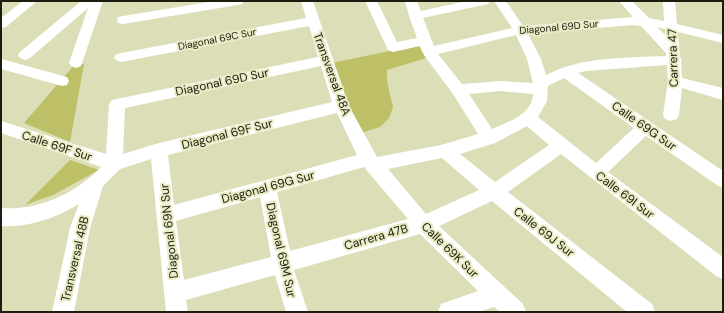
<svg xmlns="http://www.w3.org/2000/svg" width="724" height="313" viewBox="0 0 724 313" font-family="'DM Sans',sans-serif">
	<rect width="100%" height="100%" fill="#dcdeb8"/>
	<g fill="#bdc066">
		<path d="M418,45L426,58L387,70V81L393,107L389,118L380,127L361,133L346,103L332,63Z"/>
		<path d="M76,63L84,64L70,142L24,123Z"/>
		<path d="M70,160L99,170L53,195L25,205Z"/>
	</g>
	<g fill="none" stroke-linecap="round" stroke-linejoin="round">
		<g fill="#fff" fill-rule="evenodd">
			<path d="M23,1H37L6,27L1,28V18Z"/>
			<path d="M81,1H103L81,66L76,68L71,66L69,63L88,8L30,58L25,60L20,58L18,55L20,52Z"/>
			<path d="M215,1H244L242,4L238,5L123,24L118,23L117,20L118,17L123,16Z"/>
			<path d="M301,1H313L349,106L377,157L441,145L478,134L453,94L424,55L420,46L393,52L388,50L365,1H377L397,42L417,38L409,16L405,1H417L421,11L467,1H490L488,4L423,18L434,46L512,28L494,1H506L523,26L633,17L619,1H632L649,18L664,21L663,1H675L677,24L723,35V43L678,32L680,57L682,60L681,62L682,78L723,88V100L682,88L679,115L677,119L671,121L665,119L663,115L668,81L667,65L585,71L578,73L723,171V188L717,185L646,136L608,172L723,257V279L716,276L561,154L508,192L652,304L655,312H627L492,201L439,226L523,304L526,312H500L494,307L479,312H438L441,304L478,291L420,234L294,270L308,312H286L275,275L186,300L188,312H166L151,159L120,169L103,186L90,228L74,312H52L70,228L79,204C55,218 29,228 1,226V208C38,211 75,194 101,167L1,133V121L106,154L109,104L112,100L318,57L309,26L121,62L116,60L114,57L116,54L306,18ZM633,25L641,26L666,53V56C626,58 583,56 546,75L541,59L528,34ZM657,27L665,29V35ZM516,35L527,59L533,83L500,81L462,84L438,54ZM321,66L332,102L159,143L123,154L125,108ZM564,78L634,128L596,163L538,117L547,101L548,86ZM500,91L533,94C532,115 508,122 492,129L469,94ZM337,113L357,155L174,205L168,155ZM527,126L549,145L495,182L460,154L495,143ZM442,158L479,190L426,214L388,169ZM364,167L408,219L290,251L277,192ZM260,197L271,257L184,280L176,221Z"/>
			<path d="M1,59L67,77L69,81L67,85L62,86L1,69Z"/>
		</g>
	</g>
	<g text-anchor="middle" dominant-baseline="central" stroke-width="4" stroke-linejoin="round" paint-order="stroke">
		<g font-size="10" fill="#1c1d0f" stroke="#e9ebc5">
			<text transform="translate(559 27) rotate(-5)">Diagonal 69D Sur</text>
			<text transform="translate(217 39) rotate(-11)">Diagonal 69C Sur</text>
		</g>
		<g font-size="12" fill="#1c1d0f" stroke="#e9ebc5">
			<text transform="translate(673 58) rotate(-92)">Carrera 47</text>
			<text transform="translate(332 74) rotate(70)">Transversal 48A</text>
			<text transform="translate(222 82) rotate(-12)">Diagonal 69D Sur</text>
			<text transform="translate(644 126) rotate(35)">Calle 69G Sur</text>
			<text transform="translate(227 134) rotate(-14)">Diagonal 69F Sur</text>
			<text transform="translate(57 146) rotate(18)">Calle 69F Sur</text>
			<text transform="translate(268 187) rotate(-15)">Diagonal 69G Sur</text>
			<text transform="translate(625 195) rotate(37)">Calle 69I Sur</text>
			<text transform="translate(169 231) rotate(-96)">Diagonal 69N Sur</text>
			<text transform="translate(544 232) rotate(38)">Calle 69J Sur</text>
			<text transform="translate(376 237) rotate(-16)">Carrera 47B</text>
			<text transform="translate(281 250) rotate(77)">Diagonal 69M Sur</text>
			<text transform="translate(450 250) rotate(44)">Calle 69K Sur</text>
			<text transform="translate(75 259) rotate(-77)">Transversal 48B</text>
		</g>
	</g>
	<rect width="724" height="313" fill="none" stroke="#1c1d0f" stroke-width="4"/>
</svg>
